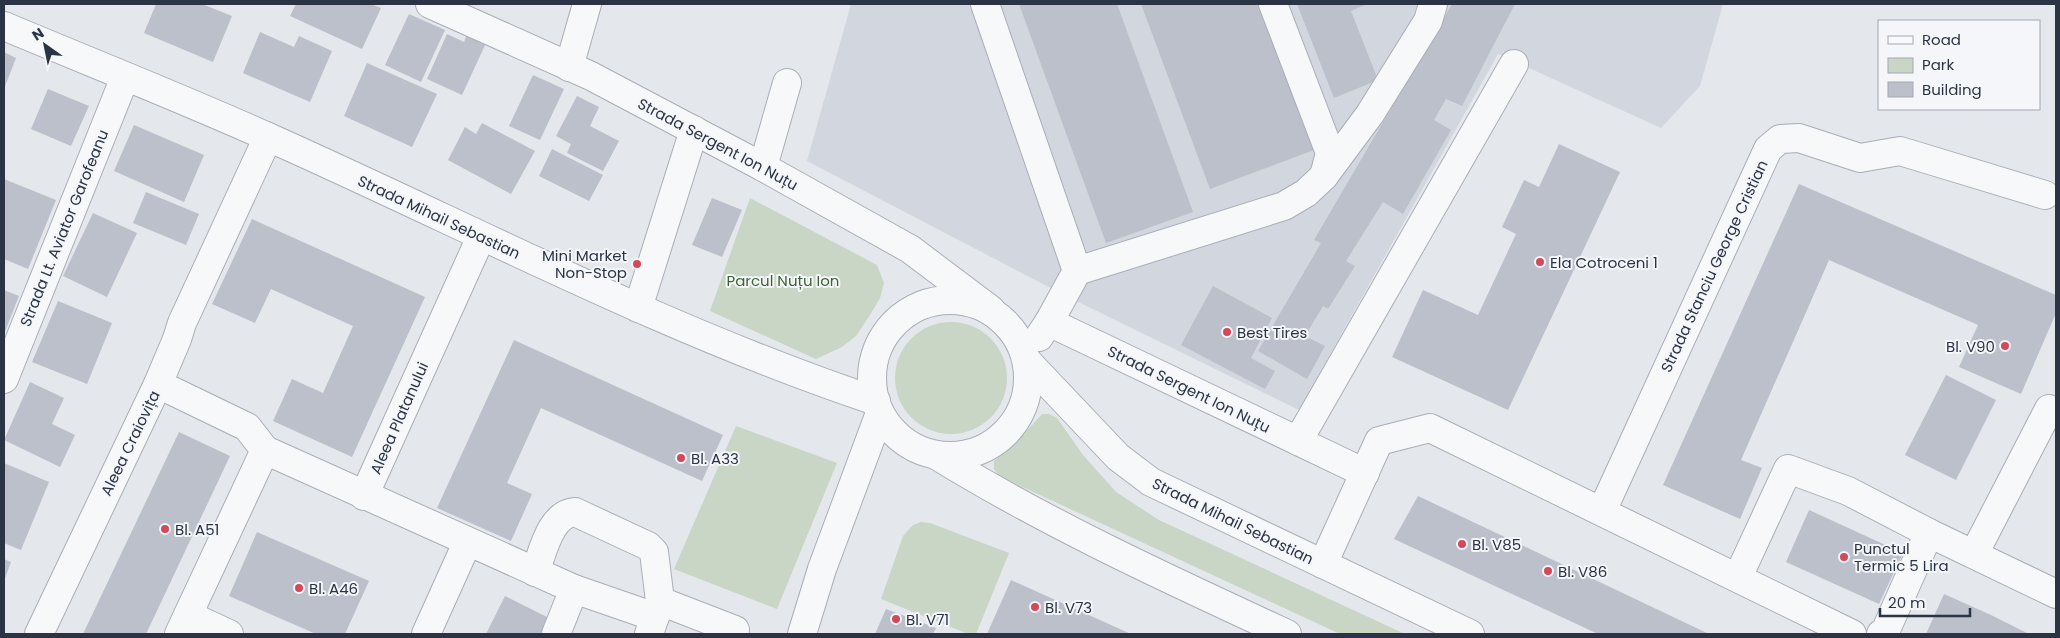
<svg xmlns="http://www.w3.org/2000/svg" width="2060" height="638" viewBox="0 0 2060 638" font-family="Poppins,sans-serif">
	<rect width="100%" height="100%" fill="#e4e7ec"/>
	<path fill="#d2d6de" d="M851,4H1723L1700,86L1661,128L1498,54L1299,410L1064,295L807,161Z"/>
	<g fill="#c9d6c5">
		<path d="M750,198L877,265L884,283L880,298L870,315L856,336L842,347L816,359L710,311Z"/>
		<circle cx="951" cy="378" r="56"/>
		<path d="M1042,414H1049L1057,418L1083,455L1116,492L1159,520L1405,634H1340L999,476L994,469V461L1015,444Z"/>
		<path d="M736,426L837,463L777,609L674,569Z"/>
		<path d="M921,522L930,523L1009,553L976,634H968L881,599L903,536L913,525Z"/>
	</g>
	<g fill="#bbc0ca">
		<path d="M156,4H202L232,16L213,62L144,33Z"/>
		<path d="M296,4H371L381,8L362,49L290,16Z"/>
		<path d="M1019,4H1117L1193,212L1106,243Z"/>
		<path d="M1141,4H1263L1317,149L1210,189Z"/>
		<path d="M1297,4H1367L1351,11L1378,80L1334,98Z"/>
		<path d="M1452,4H1515L1462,106L1446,99L1434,120L1451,130L1403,214L1383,202L1346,261L1355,266L1328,309L1323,306L1305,336L1325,346L1307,379L1258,351L1321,243L1314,240Z"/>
		<path d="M409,14L445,30L421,82L385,65Z"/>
		<path d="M260,32L294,47L299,36L332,51L310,102L243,73Z"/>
		<path d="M447,34L464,42L467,34L486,43L462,95L427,79Z"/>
		<path d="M4,52L16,58L4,89Z"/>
		<path d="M367,63L437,94L412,147L344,116Z"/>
		<path d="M533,75L564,89L540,140L509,126Z"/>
		<path d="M48,89L89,106L71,146L31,129Z"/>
		<path d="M577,96L599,107L590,126L619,141L603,171L567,153L571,144L556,136Z"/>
		<path d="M482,123L535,151L511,194L448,160L465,127L476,134Z"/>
		<path d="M134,125L204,155L184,202L114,171Z"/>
		<path d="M1559,144L1620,172L1508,410L1392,357L1423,290L1478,315L1516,234L1502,227L1524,180L1539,187Z"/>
		<path d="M552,149L603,175L589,201L539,176Z"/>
		<path d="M4,179L56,200L28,269L4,259Z"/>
		<path d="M1799,184L2056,295V313L2021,394L1959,367L1978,325L1829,260L1741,460L1762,468L1740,519L1663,485Z"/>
		<path d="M146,192L199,214L186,245L133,223Z"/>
		<path d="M712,198L742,210L722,257L692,245Z"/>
		<path d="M93,213L137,233L107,297L63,276Z"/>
		<path d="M252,219L425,297L352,457L273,421L292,379L323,393L353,326L271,289L255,323L212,304Z"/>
		<path d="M1213,286L1272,318L1251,358L1275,371L1265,389L1181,345Z"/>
		<path d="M4,290L19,296L4,334Z"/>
		<path d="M58,301L112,323L87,384L32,362Z"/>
		<path d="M514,340L723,435L702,481L541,408L507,483L532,494L511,541L437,508Z"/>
		<path d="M1946,375L1996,400L1956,480L1905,455Z"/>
		<path d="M30,382L64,398L52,424L75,435L60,467L4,440Z"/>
		<path d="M179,432L230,456L146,634H83Z"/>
		<path d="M4,463L49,482L21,550L4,543Z"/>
		<path d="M1418,496L1530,549L1709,634H1598L1394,539Z"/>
		<path d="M1809,510L1903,553L1879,604L1786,562Z"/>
		<path d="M257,532L369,581L345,634H316L229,596Z"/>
		<path d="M4,559L11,562L4,581Z"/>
		<path d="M1011,580L1131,634H987Z"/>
		<path d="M1944,594L1991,615L2029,634H1926Z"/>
		<path d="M505,596L555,621L548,634H486Z"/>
		<path d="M886,609L936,628L933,634H875Z"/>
	</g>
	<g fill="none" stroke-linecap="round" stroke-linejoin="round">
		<g stroke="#a9aeb7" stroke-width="30">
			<g id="minor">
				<path d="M430,4L591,76L763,167L910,249L991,310"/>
				<path d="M985,4L1077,271"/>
				<path d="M1273,4L1330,153L1324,176"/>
				<path d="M4,26C92,63 181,98 268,137C470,227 666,331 876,401"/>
				<path d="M569,67L587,4"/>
				<path d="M763,167L787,83"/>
				<circle cx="950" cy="378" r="78"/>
				<path d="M638,308L694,130"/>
				<path d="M1049,322L1077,271L1284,206L1306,193L1324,176L1370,114L1428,21L1433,4"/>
				<path d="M1039,337L1049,322L1365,473"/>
				<path d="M1027,361L1118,457L1151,482L1470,634"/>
				<path d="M4,379L125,77"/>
				<path d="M158,384L247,427L265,450L574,589L655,617"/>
				<path d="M1298,441L1514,64"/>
				<path d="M936,455C1048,524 1168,579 1287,634"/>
				<path d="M364,496L481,237"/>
				<path d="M1602,511L1768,149L1780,139L1799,138L1860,158L1900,151L2045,195"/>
				<path d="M1974,554L2049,409L2056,412"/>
				<path d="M1323,564L1379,441L1430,428L1852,634"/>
				<path d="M535,572C543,552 550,514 575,512L648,546L654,552L660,601L649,634"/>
				<path d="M1738,577L1788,469L1848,491L1929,533L2056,594"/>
				<path d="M660,601L735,630"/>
				<path d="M188,615L229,634"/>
				<path d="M39,634L158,384L177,339L182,323L268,137"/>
				<path d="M179,634L265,450"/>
				<path d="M426,634L467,543"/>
				<path d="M556,634L574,589"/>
				<path d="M802,634L822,569L880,413"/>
				<path d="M1881,634L1885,632L1929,533"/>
			</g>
		</g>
		<use href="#minor" stroke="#f7f8fa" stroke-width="28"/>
	</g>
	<g fill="#d1495b" stroke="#f4f6f9" stroke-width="2">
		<circle cx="1540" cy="262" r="5"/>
		<circle cx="637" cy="264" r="5"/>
		<circle cx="1227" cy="332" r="5"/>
		<circle cx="2005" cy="346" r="5"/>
		<circle cx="681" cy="458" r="5"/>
		<circle cx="165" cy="529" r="5"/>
		<circle cx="1462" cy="544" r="5"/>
		<circle cx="1844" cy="557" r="5"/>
		<circle cx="1548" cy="571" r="5"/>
		<circle cx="299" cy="588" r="5"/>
		<circle cx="1035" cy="607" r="5"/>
		<circle cx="896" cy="619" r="5"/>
	</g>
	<g text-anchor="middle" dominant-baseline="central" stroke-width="4" stroke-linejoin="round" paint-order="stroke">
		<g font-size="15" fill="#2b3445" stroke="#f4f6f9">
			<text transform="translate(718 144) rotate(28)">Strada Sergent Ion Nuțu</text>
			<text transform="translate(439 217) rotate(25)">Strada Mihail Sebastian</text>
			<text transform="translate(64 228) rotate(-68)">Strada Lt. Aviator Garofeanu</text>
			<text transform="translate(1714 266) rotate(-65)">Strada Stanciu George Cristian</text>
			<text transform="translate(1189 389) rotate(26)">Strada Sergent Ion Nuțu</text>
			<text transform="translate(399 418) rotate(-66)">Aleea Platanului</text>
			<text transform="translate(130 443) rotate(-64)">Aleea Craiovița</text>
			<text transform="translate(1233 521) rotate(26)">Strada Mihail Sebastian</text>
		</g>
		<g font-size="15" fill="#2b3445" stroke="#f4f6f9" text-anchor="start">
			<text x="627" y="255" text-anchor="end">Mini Market<tspan x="627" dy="17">Non-Stop</tspan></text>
			<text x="1550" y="262">Ela Cotroceni 1</text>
			<text x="1237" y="332">Best Tires</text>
			<text x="1995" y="346" text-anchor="end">Bl. V90</text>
			<text x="691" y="458">Bl. A33</text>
			<text x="175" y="529">Bl. A51</text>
			<text x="1472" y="544">Bl. V85</text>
			<text x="1854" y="548">Punctul<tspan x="1854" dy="17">Termic 5 Lira</tspan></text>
			<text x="1558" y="571">Bl. V86</text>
			<text x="309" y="588">Bl. A46</text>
			<text x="1045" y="607">Bl. V73</text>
			<text x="906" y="619">Bl. V71</text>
		</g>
		<g font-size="15" fill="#3f6138" stroke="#f4f6f9">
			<text x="783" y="280">Parcul Nuțu Ion</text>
		</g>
	</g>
	<rect width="2060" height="638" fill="none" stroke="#2b3445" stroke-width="10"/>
	<rect x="1878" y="20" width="162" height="90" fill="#f4f6f9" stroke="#a4a8b1"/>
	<rect x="1888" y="36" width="25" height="8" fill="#f7f8fa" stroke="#a4a8b1"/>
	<text x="1922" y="45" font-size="15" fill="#2b3445">Road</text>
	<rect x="1888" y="58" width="25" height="15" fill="#c9d6c5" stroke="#a4a8b1"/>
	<text x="1922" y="70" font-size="15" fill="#2b3445">Park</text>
	<rect x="1888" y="82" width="25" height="15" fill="#bbc0ca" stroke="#a4a8b1"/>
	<text x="1922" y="95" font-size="15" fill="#2b3445">Building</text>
	<g transform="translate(45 45) rotate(327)" stroke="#f4f6f9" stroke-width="4" paint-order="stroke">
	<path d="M0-4L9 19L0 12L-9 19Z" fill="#2b3445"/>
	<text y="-8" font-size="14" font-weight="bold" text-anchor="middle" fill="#2b3445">N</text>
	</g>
	<path d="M1880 608v8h90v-8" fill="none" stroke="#2b3445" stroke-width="2.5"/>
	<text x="1888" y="608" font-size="15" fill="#2b3445" stroke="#f4f6f9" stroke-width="4" paint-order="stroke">20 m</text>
</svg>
